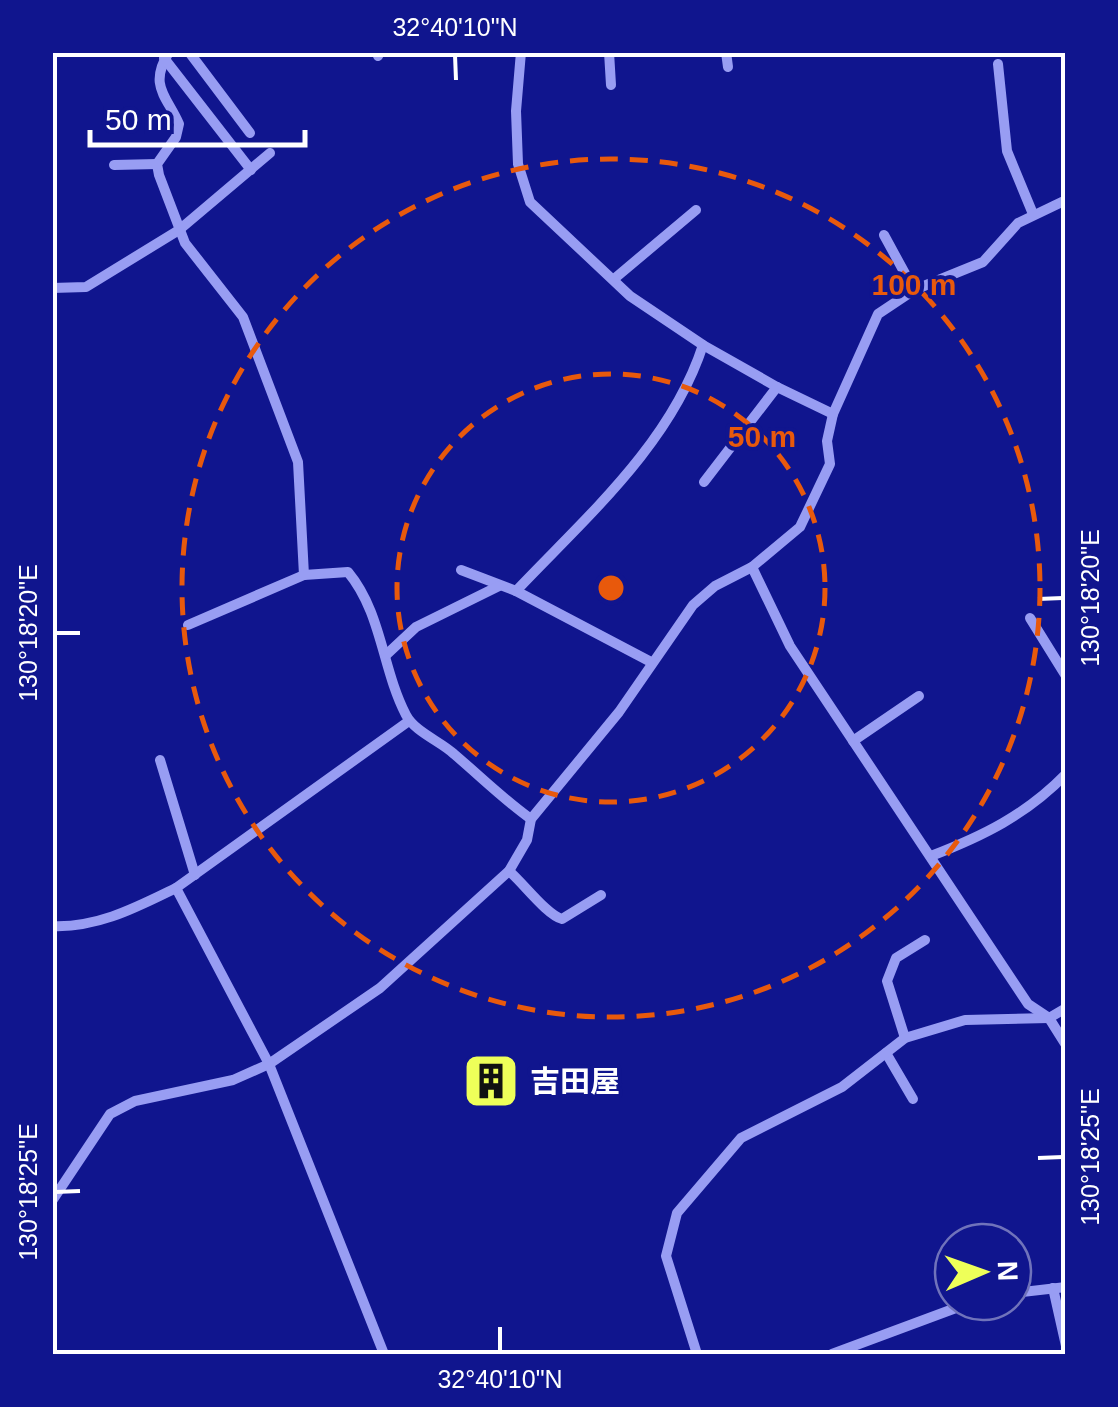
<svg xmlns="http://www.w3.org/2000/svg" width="1118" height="1407" viewBox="0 0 1118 1407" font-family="Helvetica,'Noto Sans JP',sans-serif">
	<rect width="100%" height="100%" fill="#10158e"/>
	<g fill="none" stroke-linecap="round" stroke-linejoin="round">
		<g stroke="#989df3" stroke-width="10">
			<path d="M169,52C148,86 167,96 179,124L176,137L157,164L159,175L185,243L243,317L298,462L304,575"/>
			<path d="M189,52L250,133"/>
			<path d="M521,52L516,111L518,164L530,202L630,296L703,345L777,387L833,414"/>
			<path d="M609,52L611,85"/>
			<path d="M726,52L728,67"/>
			<path d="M378,56L380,52"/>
			<path d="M164,58L251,170"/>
			<path d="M998,64L1007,151L1033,214"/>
			<path d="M114,165L157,164"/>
			<path d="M884,235L914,290"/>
			<path d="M614,279L696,210"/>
			<path d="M52,288L86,287L179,230L270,153"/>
			<path d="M704,482L777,387"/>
			<path d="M752,567L790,646L1028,1004L1049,1018L1066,1045"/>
			<path d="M461,570L516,591L651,662"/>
			<path d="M516,591C586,517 671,444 703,345"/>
			<path d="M1030,618L1066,676"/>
			<path d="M188,625L304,575L348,572C382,613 382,669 406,715C415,732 440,741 454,754C480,776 503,799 531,819"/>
			<path d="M386,655L416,627L499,586"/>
			<path d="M853,741L919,696"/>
			<path d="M160,760L195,875"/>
			<path d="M931,856C983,836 1026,815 1066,774"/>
			<path d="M509,871C524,884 547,915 562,919L601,895"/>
			<path d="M176,888L409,721"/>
			<path d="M52,926C98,928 137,907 176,888L269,1064L384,1354"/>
			<path d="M905,1038L887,981L896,958L925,940"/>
			<path d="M886,1053L913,1099"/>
			<path d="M52,1201L110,1114L135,1101L233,1080L269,1064L380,988L509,871L527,840L531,819L619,712L693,605L715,586L752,567L800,527L830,464L827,441L833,414L878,314L914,290L983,262L1018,223L1066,200"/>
			<path d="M1053,1288L1066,1346"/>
			<path d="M1013,1293L1066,1287"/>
			<path d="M697,1354L666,1256L677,1213L741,1138L842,1087L905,1038L965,1020L1049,1018L1066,1008"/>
			<path d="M832,1354L972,1302"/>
		</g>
	</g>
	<path fill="none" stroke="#fff" stroke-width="4" d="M455,55L456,80M1038,599L1063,598M55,633H80M1038,1158L1063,1157M55,1192L80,1191M500,1327V1352"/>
	<g fill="none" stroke="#e8590c" stroke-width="5" stroke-dasharray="18 12">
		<circle cx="611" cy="588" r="214"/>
		<circle cx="611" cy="588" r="429"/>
	</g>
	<defs>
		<g id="building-square" transform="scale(2.875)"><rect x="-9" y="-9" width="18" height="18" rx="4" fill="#eeff59" stroke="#10158e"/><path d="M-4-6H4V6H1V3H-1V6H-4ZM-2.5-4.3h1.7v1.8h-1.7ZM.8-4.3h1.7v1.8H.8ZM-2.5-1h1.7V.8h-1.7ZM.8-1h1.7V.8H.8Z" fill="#111"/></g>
	</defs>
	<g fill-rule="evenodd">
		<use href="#building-square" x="491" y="1081"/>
	</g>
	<g text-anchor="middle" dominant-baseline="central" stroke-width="8" stroke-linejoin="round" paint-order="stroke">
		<g font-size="30" font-weight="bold" fill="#fff" stroke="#10158e" text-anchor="start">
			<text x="530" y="1081">吉田屋</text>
		</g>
	</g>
	<circle cx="611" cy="588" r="15" fill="#e8590c" stroke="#10158e" stroke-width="5"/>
	<g font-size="30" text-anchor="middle" font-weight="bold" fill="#e8590c" stroke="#10158e" stroke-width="8" stroke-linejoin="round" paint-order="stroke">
		<text x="914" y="295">100 m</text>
		<text x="762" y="447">50 m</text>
	</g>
	<rect width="1118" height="1407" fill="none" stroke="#10158e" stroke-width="110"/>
	<g transform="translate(983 1272) rotate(88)"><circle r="48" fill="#10158e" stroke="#7073bb" stroke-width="2.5"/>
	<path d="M0-8L18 38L0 25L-18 38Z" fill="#eeff59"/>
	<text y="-15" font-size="28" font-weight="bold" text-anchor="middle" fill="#ffffff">N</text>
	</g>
	<path d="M90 130v15h215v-15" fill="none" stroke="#ffffff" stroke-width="5"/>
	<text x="105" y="130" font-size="30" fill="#ffffff" stroke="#10158e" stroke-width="8" paint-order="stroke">50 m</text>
	<rect x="55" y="55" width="1008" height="1297" fill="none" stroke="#fff" stroke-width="4"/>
	<g font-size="25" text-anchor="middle" fill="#fff">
		<text x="455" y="36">32°40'10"N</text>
		<text transform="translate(1090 598) rotate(-90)" y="9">130°18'20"E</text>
		<text transform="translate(28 633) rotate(-90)" y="9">130°18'20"E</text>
		<text transform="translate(1090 1157) rotate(-90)" y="9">130°18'25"E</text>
		<text transform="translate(28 1192) rotate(-90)" y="9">130°18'25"E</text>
		<text x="500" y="1388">32°40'10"N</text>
	</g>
</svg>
